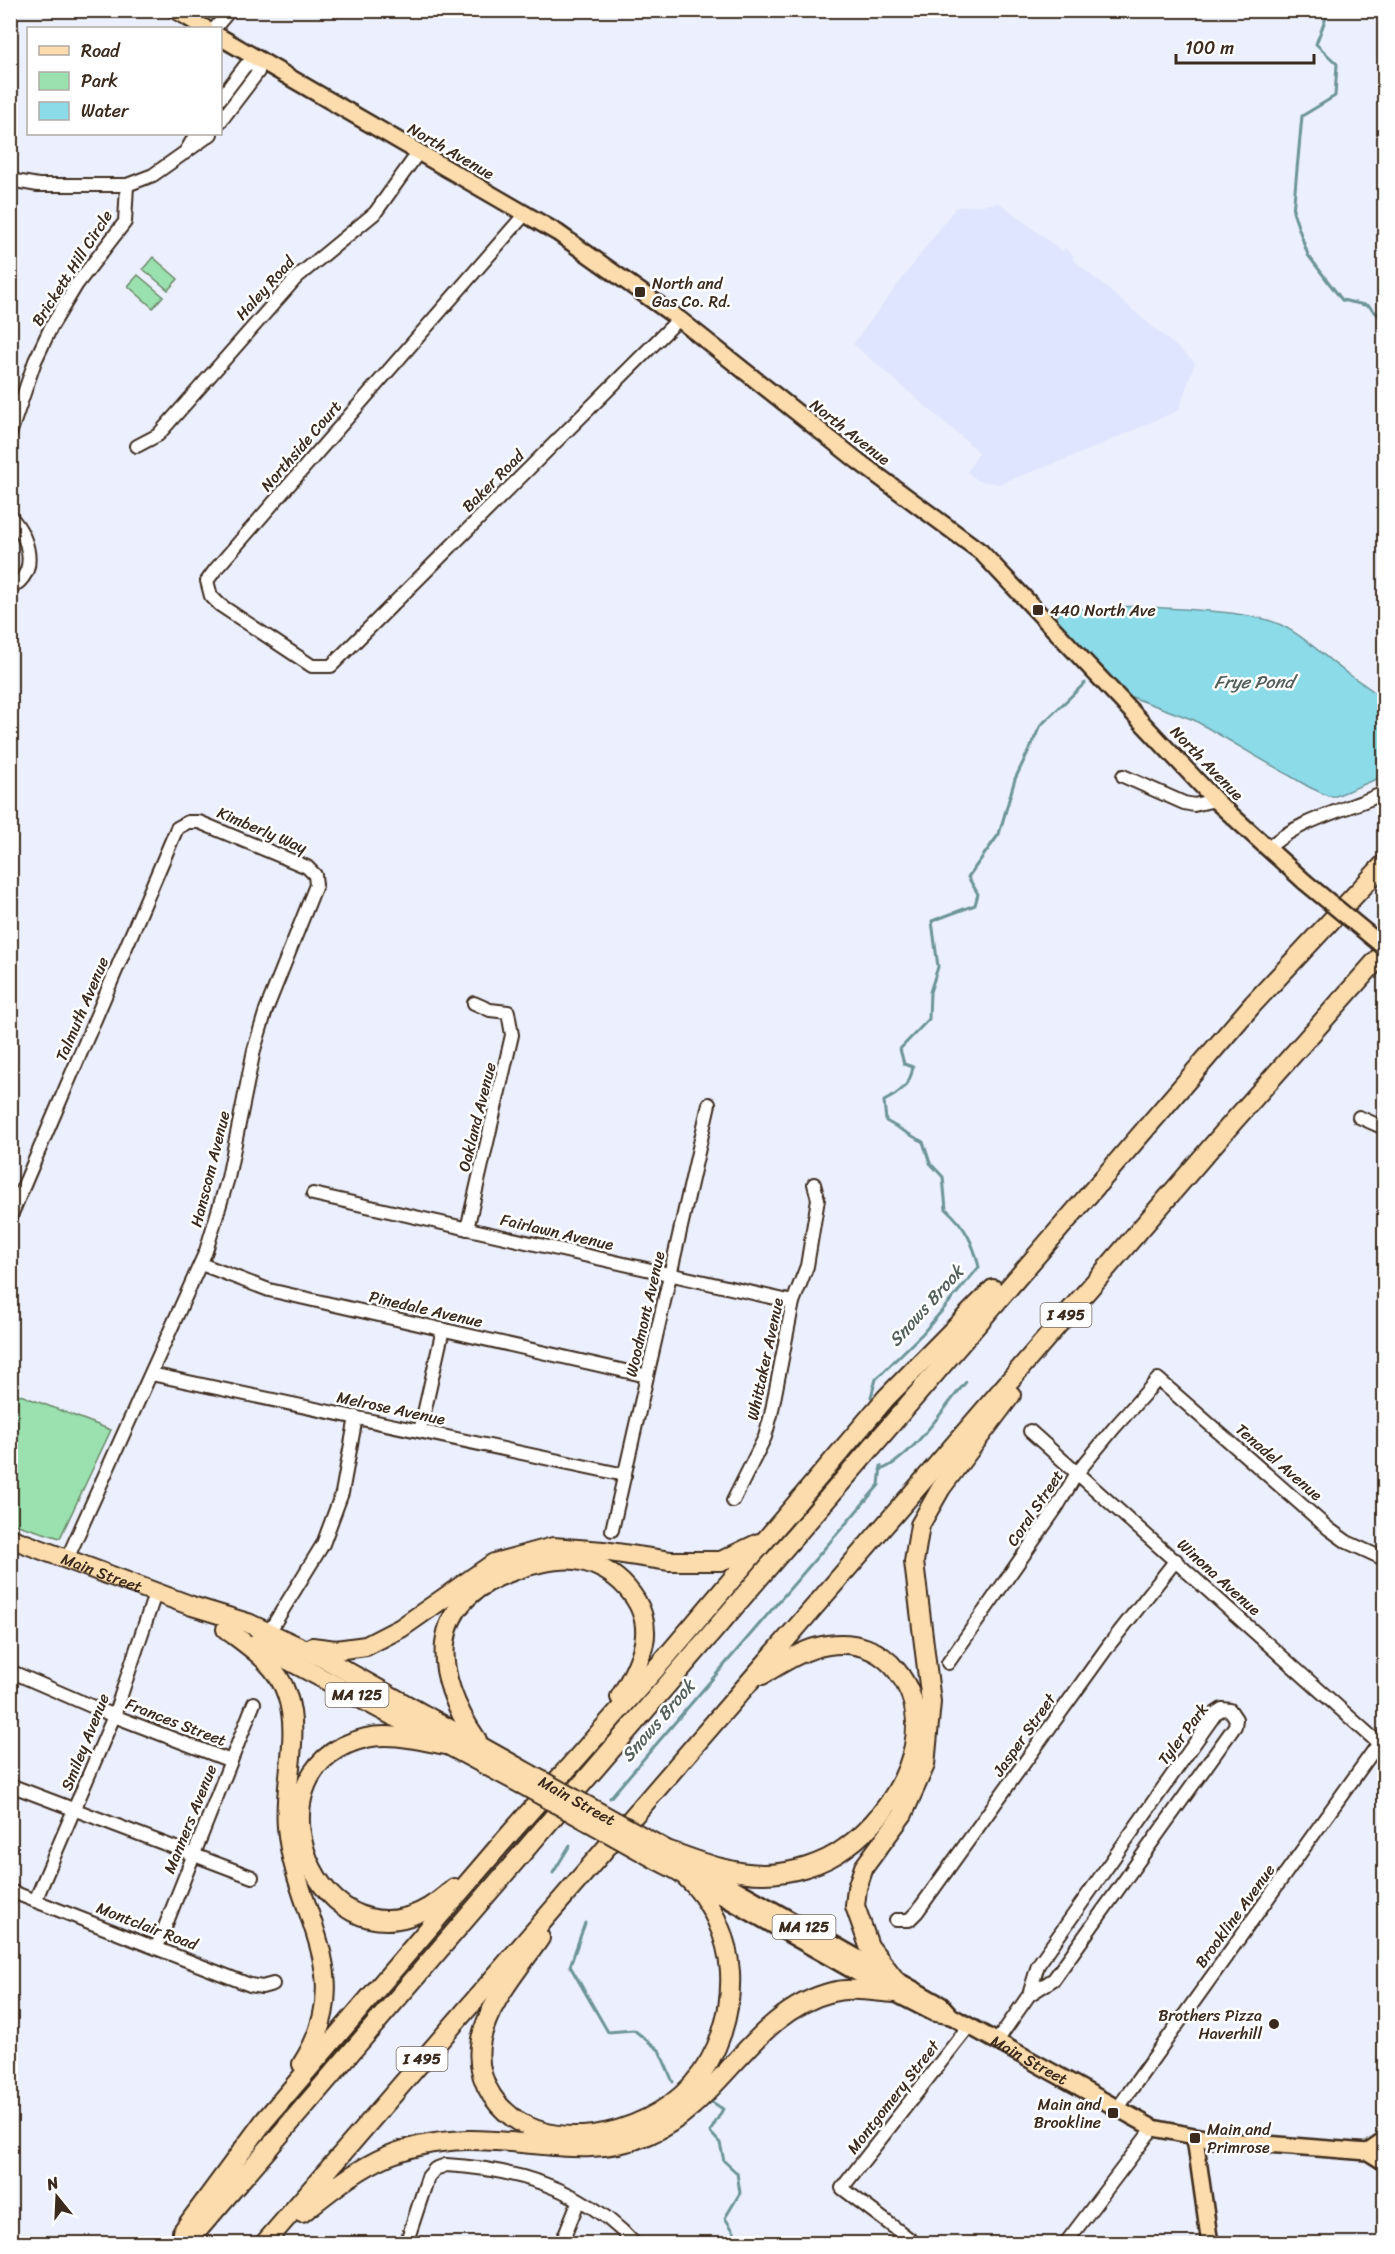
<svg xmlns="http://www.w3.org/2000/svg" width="1395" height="2254" viewBox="0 0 1395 2254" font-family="Sriracha,sans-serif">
	<rect width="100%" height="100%" fill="#ecf0fe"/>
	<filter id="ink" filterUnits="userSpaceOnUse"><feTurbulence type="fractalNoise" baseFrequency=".0167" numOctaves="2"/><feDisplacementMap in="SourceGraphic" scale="12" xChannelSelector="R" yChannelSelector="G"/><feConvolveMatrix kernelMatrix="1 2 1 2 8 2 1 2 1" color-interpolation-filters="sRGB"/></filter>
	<g filter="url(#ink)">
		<path fill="#dfe5fe" d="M1000,203L1062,251L1065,248L1074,256L1072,259L1195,362L1179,410L1087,451L1000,484L978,481L967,472L979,452L853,344L956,207Z"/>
		<g fill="#9ae1af" stroke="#6a8666" stroke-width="1.5">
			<path d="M153,257L178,279L168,290L143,269Z"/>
			<path d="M138,275L163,296L153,308L128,286Z"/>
			<path d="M10,1391L111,1430L60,1538L11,1523Z"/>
		</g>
		<path fill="#8cdbe9" stroke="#6c9498" stroke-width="1.5" d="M1137,606C1179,610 1222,609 1264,619C1295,626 1319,653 1344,671C1358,681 1371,688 1384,700V776L1336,796H1328L1309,787L1194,720L1129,696L1056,620L1059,611L1066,610Z"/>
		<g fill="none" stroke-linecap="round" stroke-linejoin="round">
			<g stroke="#6c9498" stroke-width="3">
				<path d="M1329,10L1316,44L1337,64L1335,96L1302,116L1293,212L1308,255L1342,300L1369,306L1384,321"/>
				<path d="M871,1397L876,1379L923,1333L979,1267C973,1242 965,1226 946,1209L943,1177L930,1163L923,1142L886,1121L884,1101C900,1093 910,1085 913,1067L904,1064L900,1049L929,1019L930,992L938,967L932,921L975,905L978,894L968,877L999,834L1015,779L1041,725L1085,683"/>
				<path d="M880,1470C910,1461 945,1406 966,1382"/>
				<path d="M610,1798L879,1485L881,1466"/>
				<path d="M553,1873L570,1845"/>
				<path d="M585,1923L570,1966L608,2032L634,2030L659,2050L673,2082"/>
				<path d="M712,2102L723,2109L710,2132L720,2143L724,2161L737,2173L740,2193L725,2218L736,2235L754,2244"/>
			</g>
			<g stroke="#3b2a1e" stroke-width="16">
				<g id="minor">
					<path d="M215,28L230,10"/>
					<path d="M220,99L245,66L257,59L258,72L220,122"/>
					<path d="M185,153L196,134"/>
					<path d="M10,180L38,185H127L153,175L211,134"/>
					<path d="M525,214L215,570L207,581L211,596L220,605L312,666H331L679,319"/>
					<path d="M10,434L35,361L51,327L77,284L125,222L127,185"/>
					<path d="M137,446L158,435L297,277L375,213L418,153"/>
					<path d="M10,516C28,536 41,573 10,588"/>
					<path d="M1123,776L1184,803L1194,805L1215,800"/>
					<path d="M1268,849C1294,821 1349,809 1384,793"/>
					<path d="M1359,1117L1384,1128"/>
					<path d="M313,1194L793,1302"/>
					<path d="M10,1218L177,828L188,822H199L307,867L315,875L316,885L266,1010L254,1050L228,1178L206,1251L67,1559"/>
					<path d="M467,1229L512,1035L508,1012L490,1010L474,1003"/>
					<path d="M201,1264L269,1290L647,1376"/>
					<path d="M151,1374L625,1475"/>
					<path d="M420,1431L443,1329"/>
					<path d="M1030,1431L1384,1748"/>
					<path d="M733,1501L765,1437L771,1415L793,1302L807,1266L818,1199L814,1184"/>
					<path d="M612,1530L709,1104"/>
					<path d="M269,1632L323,1544L342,1493L356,1417"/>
					<path d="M948,1663L1057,1507L1077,1473L1114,1428L1158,1379L1329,1529L1347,1542L1384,1559"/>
					<path d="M10,1671L114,1716L231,1761"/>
					<path d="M10,1785L252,1877"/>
					<path d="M10,1891L250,1985L262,1987L273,1984"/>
					<path d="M35,1901L114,1716L156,1591"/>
					<path d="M896,1920H909L917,1912L1109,1645L1176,1560"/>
					<path d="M157,1947L254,1703"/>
					<path d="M997,2041L1029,1995L1038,1965L1216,1713L1222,1709L1230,1710L1236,1719L1235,1726L1054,1979L1029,1995"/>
					<path d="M1117,2109L1379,1743"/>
					<path d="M406,2244L428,2177L435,2169L446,2165C517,2169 586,2189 635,2244"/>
					<path d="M561,2244L579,2200"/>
					<path d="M916,2244L842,2188L969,2026"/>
					<path d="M1065,2244L1153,2128"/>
				</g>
			</g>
			<g stroke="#3b2a1e" stroke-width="20">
				<g id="major">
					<path d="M175,10L205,28"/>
					<path d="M220,37L558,233L679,319L858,461L981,552L1217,802L1305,882"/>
					<path id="s1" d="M690,1863L941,2005L951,2016L969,2026L1153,2128L1215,2140L1368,2152L1384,2162"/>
					<path d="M690,1878L875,1983L934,2013L951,2016"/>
					<path d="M1195,2138L1210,2244"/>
					<path d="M1368,2152L1384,2141"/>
				</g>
			</g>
			<g stroke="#3b2a1e" stroke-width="22">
				<g id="highway">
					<path id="s2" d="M10,1538L192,1606L248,1623L325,1659L530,1774"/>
					<path d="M226,1629C251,1648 277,1664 287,1695C301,1736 283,1784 287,1827C295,1917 360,1973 302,2064"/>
					<path d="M256,1643L521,1784"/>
					<path d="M312,1647L336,1650L366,1646L401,1628L494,1563L553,1547L603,1551L670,1561H721L759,1543"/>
					<path d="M477,1740C432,1675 425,1601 513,1571C532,1564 556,1558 576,1560C614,1565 652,1603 644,1643C640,1662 630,1681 620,1697"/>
					<path d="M447,1745C422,1741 391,1732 366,1738C227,1770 332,2004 454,1888"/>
					<path d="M667,1850C698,1861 729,1874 764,1874C791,1874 824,1864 845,1848C897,1811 943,1729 897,1671C880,1649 855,1641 828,1645C805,1648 782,1663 762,1675"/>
					<path d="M540,1938C519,1969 489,2002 481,2039C477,2059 481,2079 492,2096C537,2162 645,2138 692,2085C719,2055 732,2013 730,1972C728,1938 711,1899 685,1876C677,1869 666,1865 657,1860"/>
					<path d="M894,1978L869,1946L855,1906L857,1888L864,1867L903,1814L925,1765L931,1702L914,1562L920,1525L941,1488L1011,1395"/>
					<path d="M302,2213C359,2168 392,2142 468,2140C529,2139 588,2160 648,2135C721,2104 752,2012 832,1992C852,1987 875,1992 895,1993"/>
					<path d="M182,2232L264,2121L501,1844L666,1657L886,1398L993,1289"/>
					<path d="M186,2244L1253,1004L1384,864"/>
					<path d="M264,2244L1233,1122L1384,952"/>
				</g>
			</g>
			<use href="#minor" stroke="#fff" stroke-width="12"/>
			<use href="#major" stroke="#fcdcac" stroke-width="15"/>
			<use href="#highway" stroke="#fcdcac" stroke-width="18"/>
			<g stroke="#3b2a1e" stroke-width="20" stroke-linecap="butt">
				<path id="major-bridge" d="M1305,882L1384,947"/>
			</g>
			<g stroke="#3b2a1e" stroke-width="22" stroke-linecap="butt">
				<g id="highway-bridge">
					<path id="s3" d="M530,1774L667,1850"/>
					<path d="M521,1784L657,1860"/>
				</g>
			</g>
			<use href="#major-bridge" stroke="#fcdcac" stroke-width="15"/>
			<use href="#highway-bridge" stroke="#fcdcac" stroke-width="18"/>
		</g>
	</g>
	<g fill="#3b2a1e" stroke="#fff" stroke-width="2">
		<rect x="634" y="286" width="12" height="12" rx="3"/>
		<rect x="1032" y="604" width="12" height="12" rx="3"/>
		<circle cx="1274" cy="2024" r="6"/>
		<rect x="1107" y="2107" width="12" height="12" rx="3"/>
		<rect x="1189" y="2132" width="12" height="12" rx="3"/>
	</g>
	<g text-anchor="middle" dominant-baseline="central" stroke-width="5" stroke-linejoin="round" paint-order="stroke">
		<g fill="#fff" stroke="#766a62" stroke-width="1.5">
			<rect x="1040.5" y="1303" width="51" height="24" rx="4.5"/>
			<rect x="325.5" y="1683" width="63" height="24" rx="4.5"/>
			<rect x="772.5" y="1915" width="63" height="24" rx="4.5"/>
			<rect x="396.5" y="2047" width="51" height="24" rx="4.5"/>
		</g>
		<g font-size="15" font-weight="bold" fill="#3b2a1e">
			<text x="1066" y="1315">I 495</text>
			<text x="357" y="1695">MA 125</text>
			<text x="804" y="1927">MA 125</text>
			<text x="422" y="2059">I 495</text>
		</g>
		<g font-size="16" fill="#3b2a1e" stroke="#fff">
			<text transform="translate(451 151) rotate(30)">North Avenue</text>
			<text transform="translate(72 268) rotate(-57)">Brickett Hill Circle</text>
			<text transform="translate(265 288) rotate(-48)">Haley Road</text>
			<text transform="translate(850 432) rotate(38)">North Avenue</text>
			<text transform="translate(301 446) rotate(-49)">Northside Court</text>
			<text transform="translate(493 481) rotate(-45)">Baker Road</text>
			<text transform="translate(1207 763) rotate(46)">North Avenue</text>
			<text transform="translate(262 830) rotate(23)">Kimberly Way</text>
			<text transform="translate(82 1009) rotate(-67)">Talmuth Avenue</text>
			<text transform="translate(477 1117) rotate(-76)">Oakland Avenue</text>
			<text transform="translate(210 1169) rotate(-76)">Hanscom Avenue</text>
			<text transform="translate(557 1232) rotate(13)">Fairlawn Avenue</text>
			<text transform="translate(426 1309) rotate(13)">Pinedale Avenue</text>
			<text transform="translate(645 1314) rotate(-77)">Woodmont Avenue</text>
			<text transform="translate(765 1359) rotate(-78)">Whittaker Avenue</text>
			<text transform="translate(391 1408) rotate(12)">Melrose Avenue</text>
			<text transform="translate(1279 1462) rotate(41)">Tenadel Avenue</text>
			<text transform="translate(1035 1508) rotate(-56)">Coral Street</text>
			<text stroke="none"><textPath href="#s2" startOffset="98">Main Street</textPath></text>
			<text transform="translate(1219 1577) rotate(42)">Winona Avenue</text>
			<text transform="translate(176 1722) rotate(21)">Frances Street</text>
			<text transform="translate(1183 1734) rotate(-53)">Tyler Park</text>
			<text transform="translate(1024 1735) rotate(-55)">Jasper Street</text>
			<text transform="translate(85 1742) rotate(-68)">Smiley Avenue</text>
			<text stroke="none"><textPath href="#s3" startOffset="54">Main Street</textPath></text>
			<text transform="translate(190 1819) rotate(-68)">Manners Avenue</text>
			<text transform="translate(1235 1916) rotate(-54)">Brookline Avenue</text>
			<text transform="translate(147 1926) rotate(21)">Montclair Road</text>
			<text stroke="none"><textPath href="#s1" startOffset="393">Main Street</textPath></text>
			<text transform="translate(893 2097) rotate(-52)">Montgomery Street</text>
		</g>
		<g font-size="16" fill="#3b2a1e" stroke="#fff" text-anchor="start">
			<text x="652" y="283">North and<tspan x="652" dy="18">Gas Co. Rd.</tspan></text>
			<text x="1050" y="610">440 North Ave</text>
			<text x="1262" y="2015" text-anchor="end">Brothers Pizza<tspan x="1262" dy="18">Haverhill</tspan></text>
			<text x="1101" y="2104" text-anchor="end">Main and<tspan x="1101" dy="18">Brookline</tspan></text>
			<text x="1207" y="2129">Main and<tspan x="1207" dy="18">Primrose</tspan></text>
		</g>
		<g font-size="18" font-style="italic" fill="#535f5b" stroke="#fff">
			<text x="1254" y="682">Frye Pond</text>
			<text transform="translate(926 1306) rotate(-48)">Snows Brook</text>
			<text transform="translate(658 1721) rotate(-49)">Snows Brook</text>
		</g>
	</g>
	<rect width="1395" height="2254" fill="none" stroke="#fff" stroke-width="36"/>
	<rect x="18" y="18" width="1359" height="2218" fill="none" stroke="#3b2a1e" stroke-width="2" filter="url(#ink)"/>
	<rect x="27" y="27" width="195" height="108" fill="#ffffff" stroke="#b1aaa5" stroke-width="1.5"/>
	<rect x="39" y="46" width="30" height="9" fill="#fcdcac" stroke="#b1aaa5" stroke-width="1.5"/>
	<text x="81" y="57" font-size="18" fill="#3b2a1e">Road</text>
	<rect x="39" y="72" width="30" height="18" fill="#9ae1af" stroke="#b1aaa5" stroke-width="1.5"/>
	<text x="81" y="87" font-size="18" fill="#3b2a1e">Park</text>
	<rect x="39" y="102" width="30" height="18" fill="#8cdbe9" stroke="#b1aaa5" stroke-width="1.5"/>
	<text x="81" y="117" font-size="18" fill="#3b2a1e">Water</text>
	<g transform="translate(57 2197) rotate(342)" stroke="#ffffff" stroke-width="4.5" paint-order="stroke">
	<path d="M0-4.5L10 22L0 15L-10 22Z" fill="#3b2a1e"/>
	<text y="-9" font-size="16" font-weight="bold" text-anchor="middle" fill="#3b2a1e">N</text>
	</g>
	<path d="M1176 54v9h138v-9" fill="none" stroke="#3b2a1e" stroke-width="3"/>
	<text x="1185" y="54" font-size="18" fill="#3b2a1e" stroke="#ffffff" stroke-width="4.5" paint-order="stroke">100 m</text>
</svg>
